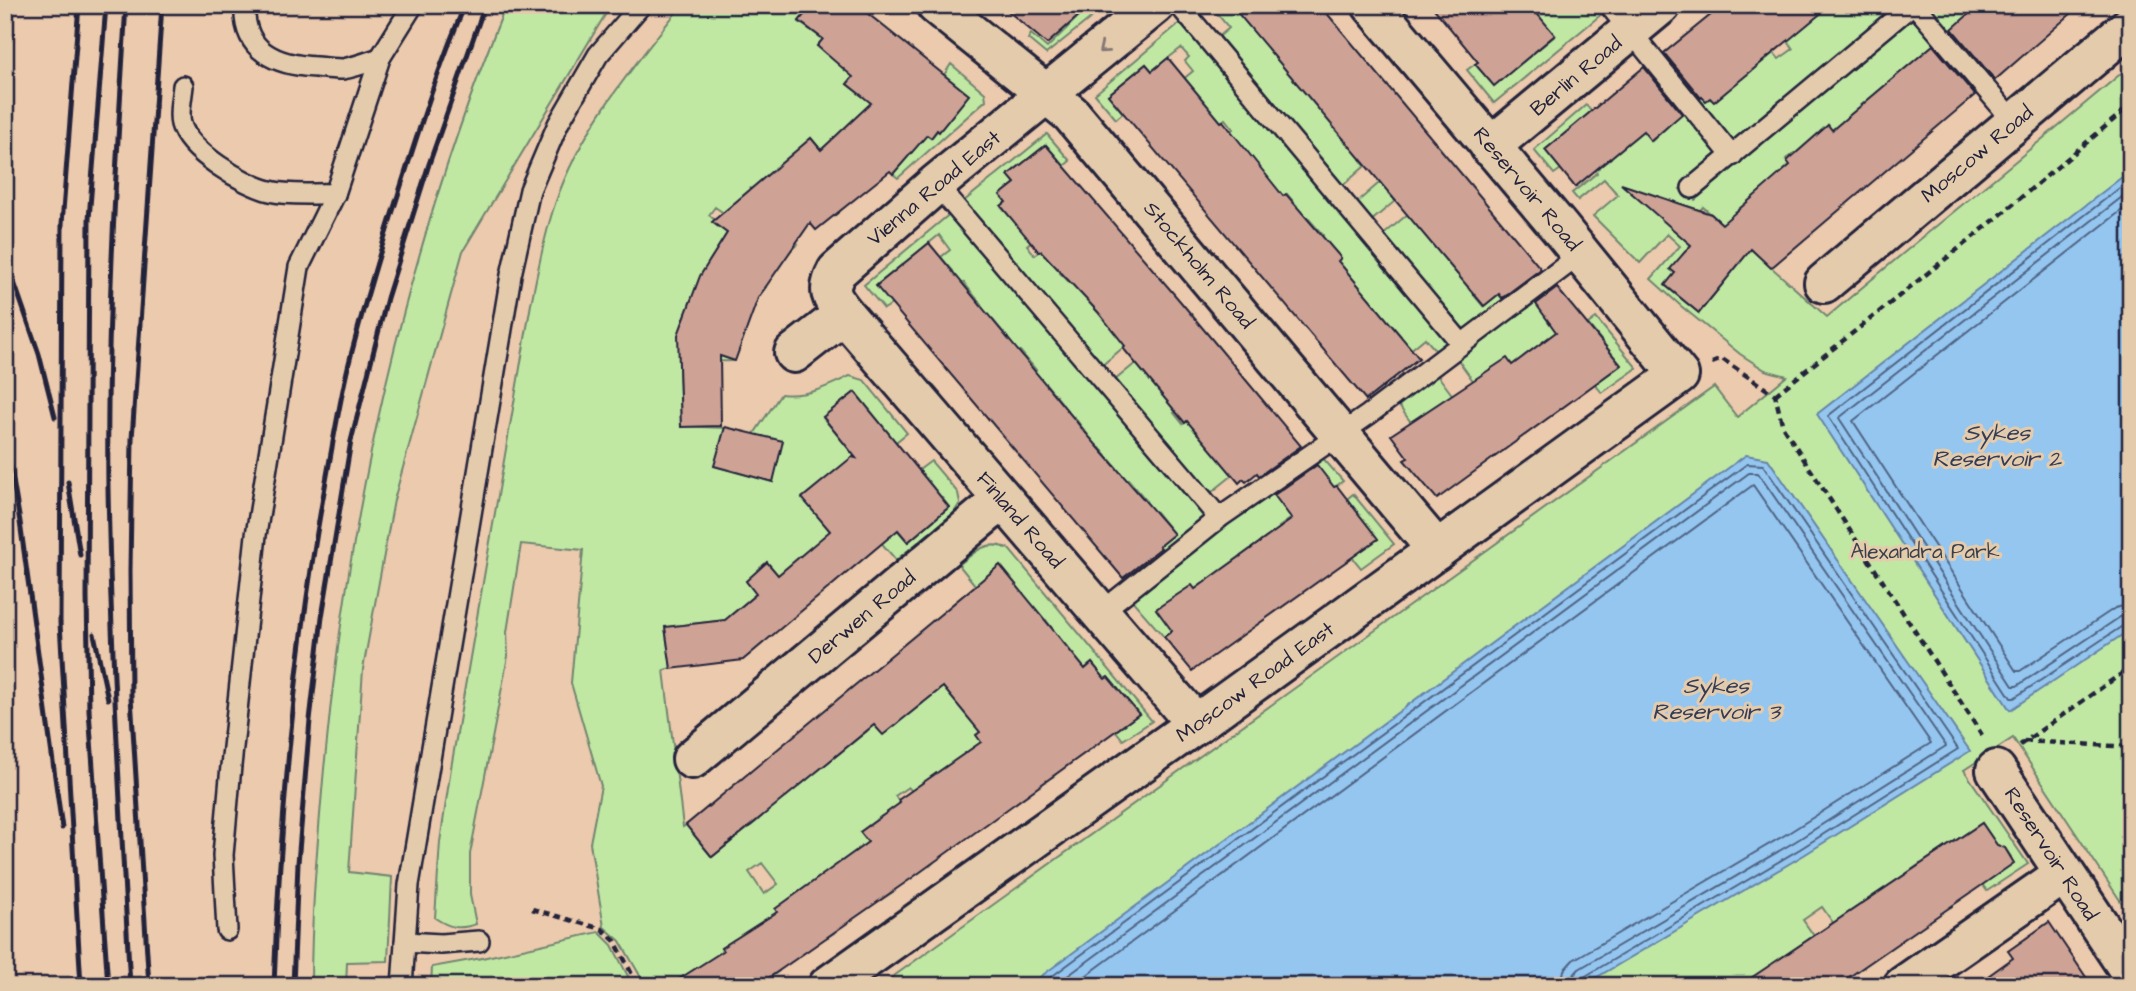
<svg xmlns="http://www.w3.org/2000/svg" width="2136" height="991" viewBox="0 0 2136 991" font-family="'Architects Daughter',sans-serif">
	<rect width="100%" height="100%" fill="#eccaad"/>
	<filter id="ink" filterUnits="userSpaceOnUse"><feTurbulence type="fractalNoise" baseFrequency=".0143" numOctaves="2"/><feDisplacementMap in="SourceGraphic" scale="14" xChannelSelector="R" yChannelSelector="G"/><feConvolveMatrix kernelMatrix="1 2 1 2 8 2 1 2 1" color-interpolation-filters="sRGB"/></filter>
	<g filter="url(#ink)">
		<g fill="#c0e8a3" stroke="#71856f" stroke-width="2" fill-rule="evenodd">
			<path d="M506,5H611L463,251L394,500L363,669L349,872L392,877L388,961L347,962L346,986H311C311,917 317,849 323,780C347,515 405,252 506,5Z"/>
			<path d="M682,5H784L792,11L796,5H812L799,22L823,39L817,46L826,54L871,17L880,23L850,60L860,68L847,84L862,96L866,92L899,113L931,138L968,95L944,75L951,64L985,93L986,100L898,178L893,174L906,159L829,143L821,150L811,138L804,145L811,173L841,210L834,216L752,189L798,244L791,250L747,229L715,207L709,215L715,220L713,223L727,233L710,260H726L766,287L763,291L691,300L683,322L699,328L692,345L735,361L684,362L679,369L681,426L725,428L715,466L772,482L754,434L781,394C807,397 827,387 850,376L864,380L907,433L896,442L899,446L886,517L908,542L949,507L919,470L931,461L958,493L960,503L953,514L896,560L861,519L804,607L767,563L746,581L756,594L731,615L757,646L727,620L665,627L671,668L664,670L683,827L686,825L712,857L758,820L732,789L766,812L867,731L840,699L908,715L923,703L950,606L976,586L959,565C975,551 988,539 1009,549L1152,721L1123,740L1116,731L1139,714L1108,677L1105,679L1092,663L1063,685L1068,707L1096,745L1091,749L1065,711L1056,774L1052,777L1025,740L993,760L913,792L908,787L895,796L912,819L934,862L930,866L902,829L882,816L860,832L873,849L867,854L893,892L881,900L850,856L813,903L834,933L828,937L807,907L779,971L772,976L752,944L743,950L735,939L721,948L729,960L682,986H646L620,941L604,927L590,843L601,786L571,683L583,550L521,544L507,632L508,656L470,854V895L476,924C459,930 450,928 435,918L440,842L451,768L531,304C538,270 544,236 555,204C581,128 633,67 682,5ZM855,392L890,437L859,461L823,418ZM1046,620L1061,640L1036,659L1020,640ZM762,863L778,884L764,894L749,872Z"/>
			<path d="M1082,5H1107L1046,54L1028,39L1031,34L1047,48L1081,14L1078,9Z"/>
			<path d="M1210,5H1228L1236,15L1247,5L1346,112L1332,126L1347,144L1361,131L1364,156L1360,159L1365,166L1341,187L1216,39L1229,28Z"/>
			<path d="M1535,5H1596L1603,13L1494,103L1467,70L1475,64L1494,85L1555,36L1510,25Z"/>
			<path d="M1828,5H1898L1733,145L1691,94L1696,90L1706,101L1710,98L1714,102L1728,90L1760,37L1779,59L1793,49L1787,40Z"/>
			<path d="M1932,5H1970L1965,10L1969,15L1967,38L1959,46L1932,12Z"/>
			<path d="M1909,19L1921,23L1949,57L1833,132L1828,125L1800,160L1794,153L1786,159L1791,166L1735,212L1746,224L1735,235L1827,317C1927,232 2031,150 2131,65V917L2013,738L1964,770L2028,864L1987,891L1982,884L2009,863L2011,857L2005,848L1997,845L1982,823L1924,862L1954,904L1951,907L1920,864L1879,893L1864,967L1822,907L1803,920L1814,936L1741,986H880L1714,387L1737,417L1787,376L1765,370L1740,354L1681,306L1651,279L1680,246L1667,234L1640,263L1593,216L1618,195L1604,179L1578,200L1572,193L1597,173L1596,170L1611,158L1603,147L1611,95L1652,141L1667,127L1665,124L1666,111L1677,102L1721,155L1680,189L1695,200ZM1672,201L1695,216L1703,207L1729,230L1724,282L1699,313L1666,286L1695,249L1662,219L1667,202Z"/>
			<path d="M1181,22L1446,337L1444,345L1436,351L1425,338L1397,361L1401,336L1337,261L1340,257L1332,248L1304,252L1323,235L1307,217L1289,232L1288,214L1297,206L1287,194L1283,196L1229,132L1233,129L1225,119L1206,134L1169,91L1193,71L1185,61L1189,57L1181,48L1152,71L1146,64L1108,95L1123,113L1116,119L1095,94Z"/>
			<path d="M1586,105L1592,112L1545,150L1561,169L1554,174L1534,150Z"/>
			<path d="M1047,134L1070,161L1064,166L1046,145L1008,175L1015,183L1001,195L1006,202L1001,207L1014,221L1050,226L1027,245L1035,255L1044,248L1078,257L1060,273L1068,281L1070,280L1106,322L1122,310L1125,346L1101,366L963,202Z"/>
			<path d="M1394,170L1392,189L1388,193L1395,201L1370,222L1355,204Z"/>
			<path d="M1422,202L1413,221L1457,274H1483L1468,288L1483,306L1498,294L1505,301L1469,329L1458,327L1382,236Z"/>
			<path d="M951,213L1204,514L1203,522L1165,553L1159,546L1174,534L1156,512L1140,525L1130,513L1146,500L1128,479L1113,492L1117,468L1100,448L1086,460L1088,435L1074,417L1060,428L1048,414L1062,403L1046,384L1032,395L1022,382L1036,370L1020,351L1005,363L994,350L1008,338L993,320L966,317L981,304L964,283L948,296L938,284L953,271L941,257L950,250L939,235L877,285L892,304L884,309L864,285Z"/>
			<path d="M1533,300L1565,343L1550,337L1524,356L1531,367L1520,375L1511,364L1487,400L1456,357Z"/>
			<path d="M1596,318L1637,368L1602,393L1595,384L1621,365L1588,324Z"/>
			<path d="M1154,348L1180,409L1174,413L1183,424L1205,407L1233,475L1208,495L1114,381Z"/>
			<path d="M1436,373L1453,396L1413,425L1396,402Z"/>
			<path d="M1321,456L1343,481L1279,527L1291,545L1267,537L1240,557L1251,573L1164,637L1130,598L1213,534Z"/>
			<path d="M1353,494L1394,544L1361,568L1352,557L1378,539L1347,499Z"/>
			<path d="M599,932L612,945L633,986H431L432,967L482,958Z"/>
		</g>
		<g fill="#94c6f0" stroke="#6684a8" stroke-width="2">
			<path d="M2131,170V629L2010,710L1817,414Z"/>
			<path d="M1746,455L1768,459L1970,751L1804,855L1582,986H1037L1040,977Z"/>
		</g>
		<g fill="none" stroke-linecap="round" stroke-linejoin="round">
			<g stroke="#506483" stroke-width="2">
				<path d="M2131,179L1828,416L2011,698H2014L2124,625L2131,623"/>
				<path d="M2131,190L1839,418L2013,686H2017L2120,617L2131,615"/>
				<path d="M2131,203L1853,421L2016,671H2020L2115,608L2131,604"/>
				<path d="M1044,986L1047,980L1747,464L1763,465L1958,749L1800,849L1584,977L1580,986"/>
				<path d="M1054,986L1749,473H1758L1946,746L1796,841L1579,969L1572,977L1571,986"/>
				<path d="M1072,986L1753,485L1931,743L1790,832L1573,960L1564,970L1561,986"/>
			</g>
		</g>
		<g fill="#cea395" stroke="#22223b" stroke-width="2">
			<path d="M812,5H857L969,95L939,132L937,130L931,138L927,135L893,174L890,171L816,230L810,223L758,298L735,361L720,356L721,426L681,427L678,335L700,276L727,233L712,222L811,138L821,150L871,103L847,84L853,77L817,46L823,39L799,21Z"/>
			<path d="M1001,5H1091L1047,44Z"/>
			<path d="M1231,5H1320L1541,269L1502,298L1499,294L1484,306Z"/>
			<path d="M1431,5H1530L1555,35L1494,86L1475,64L1478,62Z"/>
			<path d="M1723,5H1831L1714,102L1710,98L1706,101L1702,97L1701,98L1664,53Z"/>
			<path d="M1979,5H2081L1995,80L1952,29Z"/>
			<path d="M1933,45L1975,95L1771,268L1751,249L1699,313L1665,285L1675,273L1670,269L1691,245L1621,184L1711,214L1722,224L1790,165L1787,161L1828,125L1832,130Z"/>
			<path d="M1168,58L1221,122L1223,121L1283,196L1286,194L1341,258L1338,261L1419,358L1366,400L1108,95L1146,64L1152,71Z"/>
			<path d="M1644,67L1682,114L1651,141L1643,131L1575,187L1545,150Z"/>
			<path d="M1046,145L1180,301L1301,446L1259,476L1257,473L1246,482L1243,479L1239,483L1187,421L1185,423L1123,348L1125,346L1098,312L1041,251L1039,252L1001,206L1006,202L1000,195L1015,183L1008,175Z"/>
			<path d="M929,243L1085,432L1174,534L1159,546L1161,548L1123,578L876,286Z"/>
			<path d="M1557,288L1621,365L1437,499L1404,460L1408,458L1391,435L1507,358L1512,365L1556,332L1536,304Z"/>
			<path d="M855,392L949,507L908,542L898,530L743,660L671,669L665,627L725,620L756,594L746,581L767,562L778,575L830,531L802,498L852,457L856,458L823,417Z"/>
			<path d="M725,427L783,441L773,482L714,466Z"/>
			<path d="M1317,465L1334,487L1337,486L1378,539L1192,671L1164,637L1172,631L1156,609L1192,585L1195,589L1292,519L1274,495Z"/>
			<path d="M1000,565L1085,669L1092,663L1105,679L1108,677L1139,714L912,878L757,986H668L723,951L721,948L777,912L775,909L868,842L860,832L900,803L898,800L981,742L976,735L980,732L943,687L883,735L874,725L712,857L686,825Z"/>
			<path d="M1982,823L1997,845L2005,848L2014,863L1836,986H1739Z"/>
			<path d="M2049,922L2092,986H1974L2013,958L2008,951Z"/>
		</g>
		<g fill="none" stroke-linecap="round" stroke-linejoin="round">
			<g stroke="#22223b" stroke-width="24">
				<g id="service">
					<path d="M245,5C242,51 276,65 316,67C325,68 335,69 343,69C355,67 368,62 380,58"/>
					<path d="M1179,5L1461,343"/>
					<path d="M1609,5L1732,156"/>
					<path d="M1915,5L2015,123"/>
					<path d="M183,86C182,97 178,113 181,124C188,151 244,185 270,191C290,196 315,193 335,194"/>
					<path d="M936,184L1219,518"/>
					<path d="M1692,188L1912,5"/>
					<path d="M1100,613L1219,518L1368,415L1581,254"/>
					<path d="M227,930L223,855L231,766L256,535L299,267L335,194L380,58L413,5"/>
					<path d="M405,942L441,944L479,941"/>
					<path d="M402,986L409,885L511,275L530,190L558,124L598,55L641,5"/>
				</g>
			</g>
			<g stroke="#22223b" stroke-width="44">
				<g id="minor">
					<path d="M936,5L1071,114L1437,550"/>
					<path d="M1155,5L936,184L837,271C826,291 831,297 844,314L1196,724"/>
					<path d="M1490,147L1661,5"/>
					<path d="M1824,283L2131,25"/>
					<path d="M794,353L844,314"/>
					<path d="M692,759L1002,500"/>
					<path d="M1996,770L2131,973"/>
					<path d="M828,986L1196,724L1679,375L1559,227L1372,5"/>
					<path d="M1903,986L2064,874"/>
				</g>
			</g>
			<g stroke="#22223b" stroke-width="4.5" stroke-dasharray="7 5" stroke-linecap="butt">
				<path d="M1712,363L1722,359L1775,395L1783,427L1982,735"/>
				<path d="M1775,395L1998,217L2131,105"/>
				<path d="M2024,741L2131,747"/>
				<path d="M2020,745L2131,667"/>
				<path d="M532,909L602,929L615,941L638,986"/>
			</g>
			<use href="#service" stroke="#e4cbac" stroke-width="19"/>
			<use href="#minor" stroke="#e4cbac" stroke-width="38"/>
			<g stroke="#22223b" stroke-width="5">
				<path d="M79,5L62,224L60,623L81,986"/>
				<path d="M106,5L89,219L87,597L89,710L108,986"/>
				<path d="M126,5C116,166 106,327 108,488C111,654 121,820 130,986"/>
				<path d="M5,256L39,354L55,417"/>
				<path d="M5,433L20,522L62,828"/>
				<path d="M68,482L80,555"/>
				<path d="M94,634L108,699"/>
				<path d="M149,986L131,697L130,571L132,439L162,5"/>
				<path d="M274,986C280,816 295,648 326,481C333,443 339,405 348,367C363,307 381,248 400,189C420,127 439,65 465,5"/>
				<path d="M293,986L298,863L310,720L322,617L351,441L387,298L429,164L485,5"/>
			</g>
		</g>
		<defs><path id="oneway-chevron" d="M-2-3.5L2.5 0L-2 3.5" fill="none" stroke-width="1.6" stroke-linecap="round" stroke-linejoin="round" transform="scale(1.75)"/></defs>
		<use stroke="#837674" href="#oneway-chevron" transform="translate(1103 49) rotate(140)"/>
	</g>
	<g text-anchor="middle" dominant-baseline="central" stroke-width="6" stroke-linejoin="round" paint-order="stroke">
		<g font-size="21" fill="#22223b" stroke="#e4cbac">
			<text transform="translate(1576 76) rotate(-40)">Berlin Road</text>
			<text transform="translate(1977 154) rotate(-40)">Moscow Road</text>
			<text transform="translate(934 188) rotate(-40)">Vienna Road East</text>
			<text transform="translate(1527 189) rotate(50)">Reservoir Road</text>
			<text transform="translate(1199 265) rotate(50)">Stockholm Road</text>
			<text transform="translate(1020 520) rotate(49)">Finland Road</text>
			<text transform="translate(862 617) rotate(-40)">Derwen Road</text>
			<text transform="translate(1255 682) rotate(-36)">Moscow Road East</text>
			<text transform="translate(2051 854) rotate(57)">Reservoir Road</text>
		</g>
		<g font-size="21" fill="#3a404b" stroke="#e4cbac">
			<text x="1925" y="551">Alexandra Park</text>
		</g>
		<g font-size="23" font-style="italic" fill="#333b56" stroke="#e4cbac">
			<text x="1997" y="433">Sykes<tspan x="1997" dy="26">Reservoir 2</tspan></text>
			<text x="1716" y="686">Sykes<tspan x="1716" dy="26">Reservoir 3</tspan></text>
		</g>
	</g>
	<rect width="2136" height="991" fill="none" stroke="#e4cbac" stroke-width="28"/>
	<rect x="14" y="14" width="2108" height="963" fill="none" stroke="#22223b" stroke-width="2.5" filter="url(#ink)"/>
</svg>
